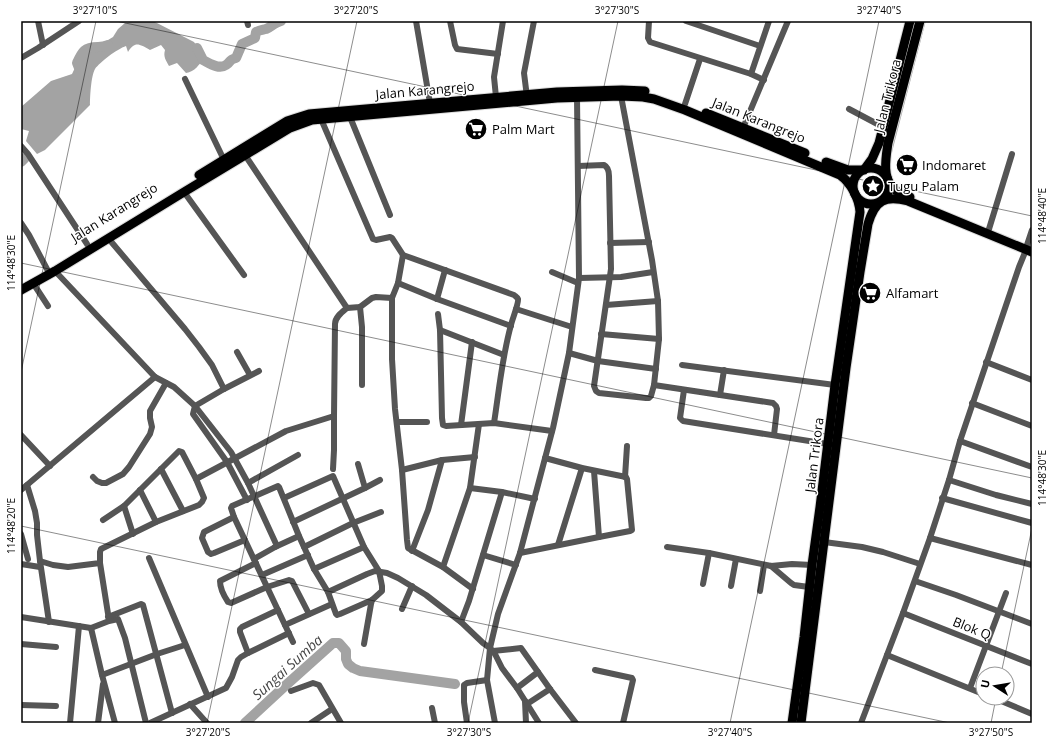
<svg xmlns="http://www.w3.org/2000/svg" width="1053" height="744" viewBox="0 0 1053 744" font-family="'Open Sans',sans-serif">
	<rect width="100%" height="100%" fill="#fff"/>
	<path fill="#a3a3a3" d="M136,21H153L194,42L205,58C199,64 195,72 186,73L177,63L169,66C166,60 163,57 165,50L161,45L150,50C139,44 135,41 128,52L126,46C117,49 100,62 95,69C91,76 90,97 90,105L45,150L37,154L26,141L29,131L21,129V107L51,81L72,74L83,51L108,40L113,37L118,29L125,23Z"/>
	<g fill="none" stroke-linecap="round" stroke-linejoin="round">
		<path stroke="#a3a3a3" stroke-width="1.5" d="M891,153L925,21"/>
		<g stroke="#a3a3a3" stroke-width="10">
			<path d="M197,48L203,60C209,63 219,70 226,65C231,62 228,60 236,58L242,44L255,38L256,32C260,30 262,30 266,29C271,27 275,22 281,21"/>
			<path d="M84,75L79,68L77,63C82,52 84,47 98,47C102,47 104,47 108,45"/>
			<path d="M21,162L25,158"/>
			<path d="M245,723L285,686L333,643H339L346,651V659L348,664L353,668L360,671L455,684"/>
		</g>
		<g stroke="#dbdbdb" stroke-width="11">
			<g id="primary">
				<path d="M706,113L805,153"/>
				<path d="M826,162L848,170H864L872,159L879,143L910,21"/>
				<circle cx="871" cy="186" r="18"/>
				<path d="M199,175L287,121L309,114L557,92L622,90L645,91"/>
				<path d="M910,197C904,195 898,193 893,188C882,177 886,157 888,143L920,21"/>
				<path d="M21,290L55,271L184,192L290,128L312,120L557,98L621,96L643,97L654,99L685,110L840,175C851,183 859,198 860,212L835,385L820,507L812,565L804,637L792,723"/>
				<path d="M801,723L846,368L860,272L868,224C875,200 885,195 908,201L1032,252"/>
			</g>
		</g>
		<g stroke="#555" stroke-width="6">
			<path d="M38,21L43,45"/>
			<path d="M247,21L248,25"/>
			<path d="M416,21L430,103"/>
			<path d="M450,21L455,45L457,49L498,54"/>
			<path d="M649,21L648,38L650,42L751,74L764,80"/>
			<path d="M686,21L760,46"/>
			<path d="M21,58L38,48L79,21"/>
			<path d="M751,74L769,21"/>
			<path d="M185,79L224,160"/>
			<path d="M621,96L652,260L658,301L659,339L654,385"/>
			<path d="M496,97L494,77L503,21"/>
			<path d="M527,97L524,73L534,21"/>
			<path d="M685,104L700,59"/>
			<path d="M849,109L883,127"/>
			<path d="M350,117L390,215"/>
			<path d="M321,119L373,239L376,240L390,237L392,238L403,255L514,295C515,296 517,297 518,299C519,303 512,320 511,325C502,357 499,391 494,423"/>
			<path d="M743,128L788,21"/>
			<path d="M21,146L28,154L87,244"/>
			<path d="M245,155L347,308L360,307L372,298L376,297L392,298L398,283L403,255"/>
			<path d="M578,166L604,165C608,167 609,171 609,176L611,269L594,386L596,391L599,393L646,398H649L651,396L654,385L773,403L776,406L777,409L774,435"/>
			<path d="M184,192L244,275"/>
			<path d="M21,223L29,235L47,269"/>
			<path d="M989,229L1012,154"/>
			<path d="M108,238L185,329L199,347L212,365L224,389"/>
			<path d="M610,243L649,242"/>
			<path d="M1027,245L1032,230"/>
			<path d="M55,271L155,377L174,387L195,406L231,452L248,483L277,546L254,559"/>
			<path d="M552,272L578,283"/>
			<path d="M579,278L621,277L653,272"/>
			<path d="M33,283L48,306"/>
			<path d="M398,283L437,299L511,326"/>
			<path d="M392,298V359L395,409L402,470L407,540L408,548L443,567L473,589"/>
			<path d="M437,299L445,270"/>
			<path d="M606,305L658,301"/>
			<path d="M360,307L362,327V385"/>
			<path d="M516,309L572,327"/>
			<path d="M438,314L440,330L442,418L443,425L446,426L494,423L552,431"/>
			<path d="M440,330L504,355"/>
			<path d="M601,334L659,339"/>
			<path d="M237,352L250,375"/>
			<path d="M569,353L598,361L656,369"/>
			<path d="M986,362L1032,380"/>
			<path d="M682,365L835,385"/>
			<path d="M684,390L680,418L683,421L828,444"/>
			<path d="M720,395L724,370"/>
			<path d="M972,403L1032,426"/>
			<path d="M397,422H427"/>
			<path d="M461,425L472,342"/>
			<path d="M21,435L50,466"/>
			<path d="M960,441L1032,467"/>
			<path d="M161,469L183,511"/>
			<path d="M333,469L334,450V416L335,324C335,317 342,312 347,308"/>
			<path d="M402,470L442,460L475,457"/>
			<path d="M594,471L599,537"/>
			<path d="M93,477L97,481L102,483H106L123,474L129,467L150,434L152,427L150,418V411L166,383"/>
			<path d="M625,477L627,446"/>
			<path d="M196,479L286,431L334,416"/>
			<path d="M949,480L996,495L1032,504"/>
			<path d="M248,483L298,455"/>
			<path d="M27,485L35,511L37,523V535L40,561L49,622"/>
			<path d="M365,488L380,480"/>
			<path d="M470,488L502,492L535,499"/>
			<path d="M21,490L155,377"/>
			<path d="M140,490L156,522"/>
			<path d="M284,498L333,476L364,547L379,571L382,586V591L372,600L371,604L364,644"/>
			<path d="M942,498L1032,523"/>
			<path d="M247,500L227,462L193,414L195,406L224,389L259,371"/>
			<path d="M124,506L133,534"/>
			<path d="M234,517L204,532L202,538L208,552L211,554L214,553L245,540"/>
			<path d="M293,522L365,488L358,464"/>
			<path d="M21,534L28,559"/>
			<path d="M930,538L1032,565"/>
			<path d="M824,542L862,547L883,552L920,564"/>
			<path d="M558,545L582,468"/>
			<path d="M275,547L299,536"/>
			<path d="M304,547L353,523L381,512"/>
			<path d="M667,547L709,553L771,566L792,564L812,565"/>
			<path d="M412,551L428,510L442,460"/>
			<path d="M520,553L599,537L630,531L632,530L627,479L626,477L582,468L545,458"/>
			<path d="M483,555L516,565"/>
			<path d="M149,558L208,697"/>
			<path d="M40,561L53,565L68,567L100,563V552L101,549L156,522L199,505L202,502L204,498L196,479L182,452L179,451L124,506L103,520"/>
			<path d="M100,563L109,620"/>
			<path d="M256,563L220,581C220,588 224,596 228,602L231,603L267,587L289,580L292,581L309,614"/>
			<path d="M21,564L40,567"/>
			<path d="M771,566L791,583L794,585L809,587"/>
			<path d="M443,567L470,488L479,424"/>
			<path d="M314,569L364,547"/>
			<path d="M262,575L308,555"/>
			<path d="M915,581L956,595L1032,624"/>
			<path d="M703,584L709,553"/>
			<path d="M731,586L736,559"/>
			<path d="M760,591L764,565"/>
			<path d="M328,592L367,574L375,571L387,573L398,578L426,595L461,622L483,643L490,648L495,654L502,668L517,688L539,723"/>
			<path d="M402,609L412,586"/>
			<path d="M903,613L1032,664"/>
			<path d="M21,617L91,628L109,621L118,619L125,638L146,723"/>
			<path d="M108,617L141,604L143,605L172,713"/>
			<path d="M461,622L469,601L502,492"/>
			<path d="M285,625L332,604"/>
			<path d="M91,628L102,675L115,723"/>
			<path d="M293,642L234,517L231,508L232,506L278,486L279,487L299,536L314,569L328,592L336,614L337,615L340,614L372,600"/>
			<path d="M21,644L56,647"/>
			<path d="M493,651L521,648L550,689L576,723"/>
			<path d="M248,653L240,632V629L242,627L278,610"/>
			<path d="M887,655L983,694"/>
			<path d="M595,670L632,678L633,680L623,723"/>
			<path d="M102,675L157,654L185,645"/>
			<path d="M517,688L538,672"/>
			<path d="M970,688L1006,593"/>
			<path d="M291,691L313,683L319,685L341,723"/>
			<path d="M994,698L1032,714"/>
			<path d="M525,701L526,723"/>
			<path d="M190,704L207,723"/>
			<path d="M527,704L550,689"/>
			<path d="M21,705L56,706"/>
			<path d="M432,708L435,723"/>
			<path d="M70,723L79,626"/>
			<path d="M98,723L103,684"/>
			<path d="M150,723L226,688L232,677L238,660L241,657L248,653L289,633"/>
			<path d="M311,723L332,709"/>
			<path d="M467,723L464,702V685L467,683L487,680"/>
			<path d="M495,723L487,680L490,648L498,614L520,553L553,428L569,353L579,278L577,97"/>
			<path d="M861,723L903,613L930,538L949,480L960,441L1019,267L1026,250"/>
		</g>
		<use href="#primary" stroke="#000" stroke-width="9"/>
	</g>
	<path fill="none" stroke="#000" stroke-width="1" stroke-opacity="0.45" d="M116,21L1032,216M21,263L1032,478M21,372L96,21M21,526L950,723M1001,674L1032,528M207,723L357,21M468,723L618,21M730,723L879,21M991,723L996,698"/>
	<defs>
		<g id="supermarket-disc" transform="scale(1.15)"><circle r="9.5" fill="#000" stroke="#fff"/><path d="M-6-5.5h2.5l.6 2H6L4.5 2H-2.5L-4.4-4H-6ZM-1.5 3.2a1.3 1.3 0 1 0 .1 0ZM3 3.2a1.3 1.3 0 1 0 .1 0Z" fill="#fff"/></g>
		<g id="sight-disc" transform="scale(1.15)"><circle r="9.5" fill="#000" stroke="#fff"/><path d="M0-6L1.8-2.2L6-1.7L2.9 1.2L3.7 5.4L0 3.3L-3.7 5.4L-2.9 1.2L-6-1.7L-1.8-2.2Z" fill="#fff"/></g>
	</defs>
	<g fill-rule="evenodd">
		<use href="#supermarket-disc" x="476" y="129"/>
		<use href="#supermarket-disc" x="907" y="165"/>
		<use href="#sight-disc" x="873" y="186"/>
		<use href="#supermarket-disc" x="870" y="293"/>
	</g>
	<g text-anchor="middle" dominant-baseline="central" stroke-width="3" stroke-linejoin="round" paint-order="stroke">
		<g font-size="13" fill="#000" stroke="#fff">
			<text transform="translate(425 90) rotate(-5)">Jalan Karangrejo</text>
			<text transform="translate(887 96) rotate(-76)">Jalan Trikora</text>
			<text transform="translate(759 120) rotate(22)">Jalan Karangrejo</text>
			<text transform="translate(114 212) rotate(-32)">Jalan Karangrejo</text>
			<text transform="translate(814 455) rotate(-83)">Jalan Trikora</text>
			<text transform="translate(972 628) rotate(22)">Blok Q</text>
		</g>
		<g font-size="13" fill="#000" stroke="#fff" text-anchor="start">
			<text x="492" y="129">Palm Mart</text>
			<text x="922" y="165">Indomaret</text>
			<text x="888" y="186">Tugu Palam</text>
			<text x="886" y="293">Alfamart</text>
		</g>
		<g font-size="14" font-style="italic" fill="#444" stroke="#fff">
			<text transform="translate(287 667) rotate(-42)">Sungai Sumba</text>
		</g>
	</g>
	<rect width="1053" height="744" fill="none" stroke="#ffffff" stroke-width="44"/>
	<g transform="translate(995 686) rotate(282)"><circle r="19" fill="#ffffff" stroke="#999999"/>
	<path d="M0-3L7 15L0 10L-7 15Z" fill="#000000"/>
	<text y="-6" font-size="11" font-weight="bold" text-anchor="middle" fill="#000000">U</text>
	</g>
	<rect x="22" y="22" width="1009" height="700" fill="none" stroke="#000" stroke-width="1.5"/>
	<g font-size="10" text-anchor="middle" fill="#000">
		<text x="95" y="14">3°27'10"S</text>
		<text x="356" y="14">3°27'20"S</text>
		<text x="617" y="14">3°27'30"S</text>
		<text x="879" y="14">3°27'40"S</text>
		<text transform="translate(1042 216) rotate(-90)" y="4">114°48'40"E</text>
		<text transform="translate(11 263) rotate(-90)" y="4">114°48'30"E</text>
		<text transform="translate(1042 478) rotate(-90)" y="4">114°48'30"E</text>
		<text transform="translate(11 526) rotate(-90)" y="4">114°48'20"E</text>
		<text x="208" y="736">3°27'20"S</text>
		<text x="469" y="736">3°27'30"S</text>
		<text x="730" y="736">3°27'40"S</text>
		<text x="991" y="736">3°27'50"S</text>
	</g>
</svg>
